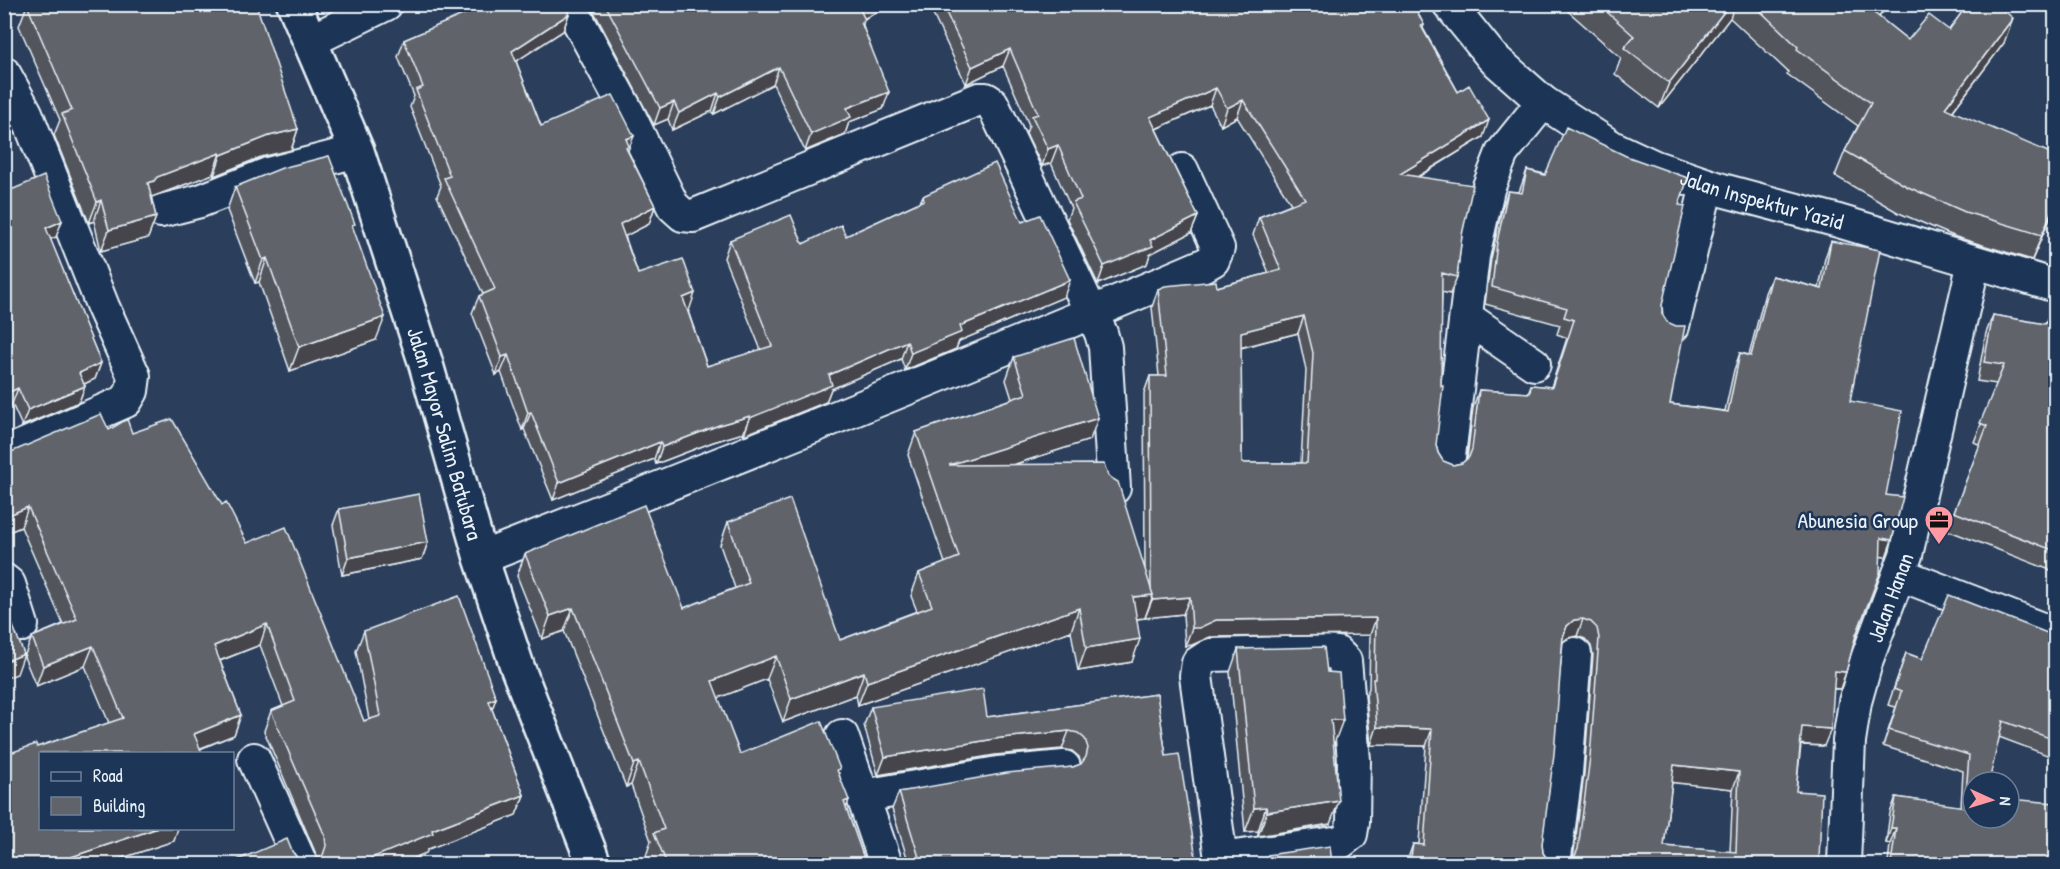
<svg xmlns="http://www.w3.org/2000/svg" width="2060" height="869" viewBox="0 0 2060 869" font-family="'Patrick Hand',sans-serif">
	<rect width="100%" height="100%" fill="#2b3e5b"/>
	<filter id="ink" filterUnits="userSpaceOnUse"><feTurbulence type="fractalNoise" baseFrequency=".0167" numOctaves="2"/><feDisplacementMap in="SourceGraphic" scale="12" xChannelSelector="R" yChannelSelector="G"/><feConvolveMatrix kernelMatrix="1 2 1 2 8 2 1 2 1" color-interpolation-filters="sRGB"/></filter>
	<g filter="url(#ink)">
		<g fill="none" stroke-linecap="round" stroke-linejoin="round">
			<g stroke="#e8f1f8" stroke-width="36">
				<g id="minor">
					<path d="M569,4L627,111L673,206L683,215L693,216L979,99H986L992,103L1101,333L1105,347L1114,488"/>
					<path id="s1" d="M1449,4L1492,57L1543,102L1612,147L1655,167L1722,190L1835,220L2056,286"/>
					<path d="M310,41L386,4"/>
					<path d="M4,73L26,113L103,307L134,376L132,391L126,401L4,454"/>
					<path d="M161,211L200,201L268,174L357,151"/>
					<path d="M1466,317L1534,364"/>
					<path d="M1673,326L1707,185"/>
					<path d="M1448,464L1473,256L1488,189L1502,153L1543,102"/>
					<path d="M481,558C724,463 966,367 1206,264L1213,260L1218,248L1182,170"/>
					<path d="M1899,574L2039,628"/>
					<path d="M4,580L9,584L22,625"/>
					<path d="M842,736L886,864"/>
					<path d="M254,759L301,864"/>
					<path d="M863,796L998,773L1064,767"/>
					<path d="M1221,859L1341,842L1351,834L1353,822L1354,760L1345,661L1337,653L1326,652L1210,655L1198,663L1196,676L1221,859L1222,864"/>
					<path d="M1554,864L1566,773L1575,654"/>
					<path id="s2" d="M1844,864L1849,741L1855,702L1867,659L1906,555L1974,262"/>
				</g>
			</g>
			<g stroke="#e8f1f8" stroke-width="38">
				<g id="tertiary">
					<path id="s3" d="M294,4L357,151L425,361L481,558L518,669L594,864"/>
				</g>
			</g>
			<use href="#minor" stroke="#1d3557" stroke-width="32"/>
			<use href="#tertiary" stroke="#1d3557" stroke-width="33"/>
		</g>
		<g fill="#53555c" stroke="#e8f1f8" stroke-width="1.5" fill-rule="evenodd">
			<path d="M485,4H564L569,14L563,31L516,61L541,126L628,151L655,206L649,224L625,236L638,274L689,311H688L707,366L761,350L724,258L730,240L803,244L846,236L920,202L923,196L1022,222L1064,297L959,341L956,349L905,370L901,359L831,389L826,402L744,435L743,433L713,442L656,464L654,459L553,500L524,429L522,430L501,372L496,375L472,313L479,296L483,294L437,196L441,186L410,107L414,96L398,57L404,40L485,6Z"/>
			<path d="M590,4H893L864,19L863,25L883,109L849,122L845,134L805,151L773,84L714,114L712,111L672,130L668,119L654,125Z"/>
			<path d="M928,4H1413L1424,25L1423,28L1483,137L1418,177L1462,235L1457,277L1450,294L1442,292L1436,445L1438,453L1443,461L1453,465L1462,463L1467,459L1473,408L1479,390L1528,393L1531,385L1551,387L1567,338L1557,334L1560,325L1485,304L1491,259L1502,208L1508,191L1519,192L1527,170L1679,205L1662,305L1670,404L1725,411L1734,370L1740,353L1749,355L1765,293L1772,276L1819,288L1825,258L1831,241L1850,401L1886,495L1892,540L1886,557L1880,556L1840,689H1833L1824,746L1801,745L1796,791L1819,860L1567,864L1573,859L1584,774L1593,655L1591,646L1585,639L1577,636L1568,638L1563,642L1542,844L1543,853L1549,861L1558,864H1406L1413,844H1419L1426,746L1371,745L1366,696L1369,688L1370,635L1210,637L1192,645L1185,646L1183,614L1145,618V616V618L1137,619L1132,662L1078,671L1071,631L858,705L856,695L783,722L767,679L718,698L740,754L839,773L846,809L866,864H649L646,856L651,841L631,785L626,787L564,631L542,639L517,576L525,554L684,608L735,588L720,545L728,522L840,640L917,611L911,596L919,573L945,563L908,455L916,432L1012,399L1006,380L1014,357L1090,440L1013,465L1108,476L1145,569L1144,393L1150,376H1159L1152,307L1158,289L1217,287L1269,273L1253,235L1259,217L1291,204L1237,117L1221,126L1210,105L1156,129L1198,216L1191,233L1150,254L1147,264L1098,284L1067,219L1071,208L1051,163L1042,166L1026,133L1029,125L1003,66L966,84ZM1298,333L1306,370L1301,463H1242L1241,348ZM1672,782L1733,789L1730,852L1664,846Z"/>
			<path d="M1560,4H1889L1879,17L1908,40L1949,30L1968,4H2009L2004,11V43L1953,111L2055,206L2032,260L1956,237L1899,213L1835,176L1845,151L1858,126L1787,74L1788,72L1730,18L1659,108L1615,74L1621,58Z"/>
			<path d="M27,5L298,129L291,150L261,157L214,176L213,174L151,197L156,217L148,238L101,251L94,221L89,223L54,135L60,120L19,26Z"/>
			<path d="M235,187L376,340L290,371L259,282L255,283L227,210Z"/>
			<path d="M4,193L56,237L50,239L101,363L95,379L84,384L85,386L79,402L22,426L12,404L4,408Z"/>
			<path d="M2055,300V572L1947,530L1980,445L1974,442L1997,384L1977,381L1986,333L1993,315L2045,324Z"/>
			<path d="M109,430L132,433L222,505L364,721L369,719L356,651L364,631L496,698L492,709L524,795L516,815L428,849L426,853L399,864H228L292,851L298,859L307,862L316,860L318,859L264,731L271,711L283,706L260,645L220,661L241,715L234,735L200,749L174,841L104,864H4V755L37,747L109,723L85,666L36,686L24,657L32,637L63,624L21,527L4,534V455Z"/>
			<path d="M339,509L428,542L422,559L342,575L333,525Z"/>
			<path d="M2055,636V758L1999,737L1973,818L2055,864H1888L1890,844L1886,843L1890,813L1896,797L1961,807L1963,771L1883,746L1896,707L1888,705L1906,653L1922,659Z"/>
			<path d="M1238,649L1334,744H1333L1330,824L1258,836V831L1245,832L1230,672Z"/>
			<path d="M1157,694L1166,756L1197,864H909L892,809L899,792L1073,767L1081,764L1079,757L1072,751L1062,749L995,755L878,775L864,725L871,707L987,717Z"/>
			<path d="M1268,855L1332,864H1264Z"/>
		</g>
		<g fill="#44454b" stroke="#e8f1f8" stroke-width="1.5">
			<path d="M865,4H893L853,24L859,7Z"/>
			<path d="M1730,4H1735L1730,18L1659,108L1669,83Z"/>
			<path d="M1878,4H1889L1863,37L1873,12Z"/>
			<path d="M2002,4H2009L1995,22L2001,5Z"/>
			<path d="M569,14L563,31L506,68L512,51Z"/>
			<path d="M2013,18L2004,43L1936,133L1945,108Z"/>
			<path d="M1010,49L1003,66L966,84L972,67Z"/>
			<path d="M779,67L773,84L714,114L720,97Z"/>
			<path d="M1216,88L1210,105L1144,134L1150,117Z"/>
			<path d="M889,92L883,109L849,122L845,134L805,151L811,134L847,108Z"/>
			<path d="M718,93L712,111L672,130L679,113Z"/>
			<path d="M1243,100L1237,117L1221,126L1227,108Z"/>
			<path d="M674,102L668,119L654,125L660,108Z"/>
			<path d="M1489,120L1483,137L1394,191L1400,174Z"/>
			<path d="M298,129L291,150L261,157L214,176L221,155L269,136Z"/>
			<path d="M634,136L627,153L626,139Z"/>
			<path d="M1058,145L1051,163L1042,166L1048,149Z"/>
			<path d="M220,153L213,174L149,198L148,183L157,177Z"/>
			<path d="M101,200L94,221L89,223L97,202Z"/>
			<path d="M2055,202V206L2032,260L2042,235Z"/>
			<path d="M655,206L649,224L614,242L620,224Z"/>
			<path d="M1198,216L1191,233L1150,254L1147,264L1098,284L1104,266L1150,240Z"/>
			<path d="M156,217L148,238L101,251L109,230Z"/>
			<path d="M62,221L56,237L40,244L46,228Z"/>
			<path d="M267,258L259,282L255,283L263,260Z"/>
			<path d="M1070,280L1064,297L959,341L956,349L905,370L911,353L960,326Z"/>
			<path d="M695,293L689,311L677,315L683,298Z"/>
			<path d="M1304,316L1298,333L1235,349L1241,332Z"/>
			<path d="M385,317L376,340L290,371L299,347Z"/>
			<path d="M907,341L901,359L831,389L826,402L744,435L750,418L829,375Z"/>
			<path d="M508,355L501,372L496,375L502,357Z"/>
			<path d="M101,363L95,379L73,389L79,373Z"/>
			<path d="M85,386L79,402L22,426L28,410Z"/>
			<path d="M18,388L12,404L4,408V395Z"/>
			<path d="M531,412L524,429L522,430L528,413Z"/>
			<path d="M750,416L743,433L713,442L656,464L662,447L719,425Z"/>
			<path d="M1098,418L1090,440L940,488L949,465Z"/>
			<path d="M660,442L654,459L553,500L559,483Z"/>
			<path d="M28,507L21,527L4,534V517Z"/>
			<path d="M1881,538L1892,540L1886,557L1875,556Z"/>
			<path d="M428,542L422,559L342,575L348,558Z"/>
			<path d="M1153,595L1145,618L1124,620L1133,597Z"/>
			<path d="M1190,597L1183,614L1145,618L1152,600Z"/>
			<path d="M573,608L564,631L542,639L550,616Z"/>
			<path d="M1079,608L1071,631L858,705L867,682Z"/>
			<path d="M1376,618L1370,635L1210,637L1192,645L1185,646L1192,628L1216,620Z"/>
			<path d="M1583,619L1577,636L1568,638L1561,643L1567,626L1574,620Z"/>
			<path d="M267,624L260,645L206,666L214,646Z"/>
			<path d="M1140,639L1132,662L1078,671L1086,648Z"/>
			<path d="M93,646L85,666L36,686L43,666Z"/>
			<path d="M24,654L17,674L4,679V662Z"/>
			<path d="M776,656L767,679L703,704L712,681Z"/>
			<path d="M1835,671L1846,672L1840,689L1828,688Z"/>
			<path d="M864,672L856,695L783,722L791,699Z"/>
			<path d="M496,698L489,718V701Z"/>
			<path d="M241,715L234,735L188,753L194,734Z"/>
			<path d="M1331,720H1343L1334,744L1323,743Z"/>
			<path d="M1377,727L1432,729L1426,746L1371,745Z"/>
			<path d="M1802,727L1831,729L1824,746L1796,744Z"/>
			<path d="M1069,731L1062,749L995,755L878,775L885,757L1001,738Z"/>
			<path d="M639,762L631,785L626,787L634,764Z"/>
			<path d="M1674,765L1739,772L1733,789L1667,782Z"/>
			<path d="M524,795L516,815L428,849L426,853L399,864H357L432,830Z"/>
			<path d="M849,800L841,823L844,802Z"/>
			<path d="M1339,801L1330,824L1258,836L1267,812Z"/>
			<path d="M1266,807L1258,831L1245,832L1254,808Z"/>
			<path d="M158,828H178L174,841L104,864H68L71,857Z"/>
			<path d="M1891,828H1896L1890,844L1886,843Z"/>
		</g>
		<g fill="#61636b" stroke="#e8f1f8" stroke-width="1.5" fill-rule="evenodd">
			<path d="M28,4H256L298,129L269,136L221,155L220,153L157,177L154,181L148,183L156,217L109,230L101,200L97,202L62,114L72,110L27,5Z"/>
			<path d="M488,4H564L569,14L512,51L541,126L613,95L634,136L626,139L629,146L626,148L655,206L620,224L638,274L683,259L695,293L683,298L707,366L772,346L730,240L791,215L803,244L841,225L846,236L924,200L923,196L995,163L1022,222L1040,215L1070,280L960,326L962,332L911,353L907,341L829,375L832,385L750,418V416L719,425L662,447L660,442L559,483L531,412L528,413L508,355L502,357L479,296L495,289L444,178L450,176L416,90L423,87L404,40Z"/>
			<path d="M605,4H865L859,7L865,20L861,22L889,92L847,108L851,117L811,134L779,67L720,97L718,93L679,113L674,102L660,108Z"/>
			<path d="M942,4H1413L1424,25L1421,26L1458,92L1469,85L1489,120L1400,174L1473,185L1462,235L1457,277L1442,273L1441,386H1443L1436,445L1438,453L1443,461L1453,465L1462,463L1469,457L1472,449L1479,390L1530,393L1531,385L1552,387L1574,320L1564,317L1567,308L1492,287L1497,242L1508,191L1522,193L1527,170L1545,175L1566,127L1626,156L1688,178L1679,205L1685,206L1662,305V314L1667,322L1676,326H1685L1670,404L1728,412L1740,353L1751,356L1772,276L1822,289L1831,241L1880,250L1850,401L1902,411L1886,495L1903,497L1892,540L1881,538L1880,573L1856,635L1846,672L1835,671L1831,729L1802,727L1796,791L1822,793L1819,860L1827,861V864H1559H1567L1574,858L1578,849L1590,757L1599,638L1597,628L1591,622L1583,619L1574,620L1567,626L1563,635L1554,754L1542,844L1543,853L1549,861L1558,864H1410L1413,844L1424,845L1432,729L1377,727L1373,679H1375L1376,618L1216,620L1199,628H1192L1190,597L1152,600L1153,595L1151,590L1150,376H1167L1158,289L1165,286L1216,281L1217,287L1281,270L1259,217L1305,199L1243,100L1227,108L1216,88L1150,117L1198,216L1150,240L1153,246L1104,266L1073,202L1081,199L1058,145L1048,149L1032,116L1038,114L1010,49L972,67ZM1304,316L1313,353L1307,463H1242L1241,332ZM1674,765L1739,772L1736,852L1664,846Z"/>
			<path d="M1598,4H1730L1669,83L1624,48L1634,36Z"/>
			<path d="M1753,4H1878L1873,12L1908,40L1929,15L1949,30L1968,4H1996L2013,18L1945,108L2055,155V202L2042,235L1965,212L1908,187L1845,151L1871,103L1797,49L1798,47Z"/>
			<path d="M329,156L355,224L352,225L385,317L299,347L267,258L263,260L235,187L282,168Z"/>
			<path d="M44,176L62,221L46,228L101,363L79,373L85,386L28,410L18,388L4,395V193Z"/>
			<path d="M2055,300V551L1954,512L1987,426L1980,423L2004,365L1984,362L1993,315L2045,324Z"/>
			<path d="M1074,338L1098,418L949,465L1104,464L1108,476L1118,482L1153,595L1133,597L1140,639L1086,648L1079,608L867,682L864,672L791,699L776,656L712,681L740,754L821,721L840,769L837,770L849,800L844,802L866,864H667L654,833L664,829L639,762L634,764L573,608L550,616L525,554L644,505L684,608L749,583L728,522L790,499L840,640L932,606L919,573L959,557L916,432L1026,394L1014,357Z"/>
			<path d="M101,414L109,430L127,419L132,433L172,419L222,505L226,502L247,543L286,527L364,721L380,716L364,631L459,596L496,698L489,701L524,795L432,830L433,833L357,864H228L287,839L292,851L298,859L307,862L316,860L323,855L326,846L325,836L271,711L295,701L267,624L214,646L241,715L194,734L202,753H40V828H158L71,857L74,864H11L4,845V755L36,744L37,747L123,718L93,646L43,666L32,637L77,619L28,507L4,517V455Z"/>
			<path d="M419,494L428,542L348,558L339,509Z"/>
			<path d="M1949,595L2055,636V740L2003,721L1989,782H1973V818H2009V799L2055,803V864H1891L1896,828H1891L1896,797L1965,807L1969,755L1889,730L1901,692L1894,689L1906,653L1922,659Z"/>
			<path d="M4,603L24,654L4,662Z"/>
			<path d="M1324,647L1327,672L1339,673L1343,720H1331L1339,801L1267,812L1266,807L1254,808L1238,649Z"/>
			<path d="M983,689L987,717L1157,694L1166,756L1179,754L1197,864H921L899,792L1007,773L1073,767L1081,764L1086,757L1088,748L1085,739L1078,733L1069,731L1001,738L885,757L871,707Z"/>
			<path d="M1330,846L1332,864H1269L1268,855Z"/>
		</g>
	</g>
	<defs>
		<g id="office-pin" transform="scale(1.5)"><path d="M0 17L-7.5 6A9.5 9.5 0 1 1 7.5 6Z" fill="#ff9aa2" stroke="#1d3557"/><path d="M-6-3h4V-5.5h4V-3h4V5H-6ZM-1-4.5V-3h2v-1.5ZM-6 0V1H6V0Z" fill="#111"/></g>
	</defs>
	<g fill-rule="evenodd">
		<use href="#office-pin" x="1939" y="520"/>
	</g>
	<g text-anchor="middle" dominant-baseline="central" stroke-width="5" stroke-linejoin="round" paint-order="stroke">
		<g font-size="22" fill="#e8f1f8" stroke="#1d3557">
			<text stroke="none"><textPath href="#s1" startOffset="378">Jalan Inspektur Yazid</textPath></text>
			<text stroke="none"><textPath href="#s3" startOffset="456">Jalan Mayor Salim Batubara</textPath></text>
			<text stroke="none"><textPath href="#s2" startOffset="273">Jalan Hanan</textPath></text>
		</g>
		<g font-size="22" fill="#e8f1f8" stroke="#1d3557" text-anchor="end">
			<text x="1918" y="520">Abunesia Group</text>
		</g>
	</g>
	<rect width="2060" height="869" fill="none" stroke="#1d3557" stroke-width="24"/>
	<rect x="12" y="12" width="2036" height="845" fill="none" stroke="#e8f1f8" stroke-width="2" filter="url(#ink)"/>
	<rect x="39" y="752" width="195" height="78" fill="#1d3557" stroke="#6e8097" stroke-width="1.5"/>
	<rect x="51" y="772" width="30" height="9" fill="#1d3557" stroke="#6e8097" stroke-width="1.5"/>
	<text x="93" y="782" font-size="18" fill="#e8f1f8">Road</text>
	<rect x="51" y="797" width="30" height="18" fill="#61636b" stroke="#6e8097" stroke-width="1.5"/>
	<text x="93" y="812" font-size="18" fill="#e8f1f8">Building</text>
	<g transform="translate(1991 800) rotate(94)"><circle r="28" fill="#1d3557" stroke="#6e8097" stroke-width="1.5"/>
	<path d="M0-4.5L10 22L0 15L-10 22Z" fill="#ff9aa2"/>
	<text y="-9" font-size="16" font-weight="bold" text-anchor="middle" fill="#e8f1f8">N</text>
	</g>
</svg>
